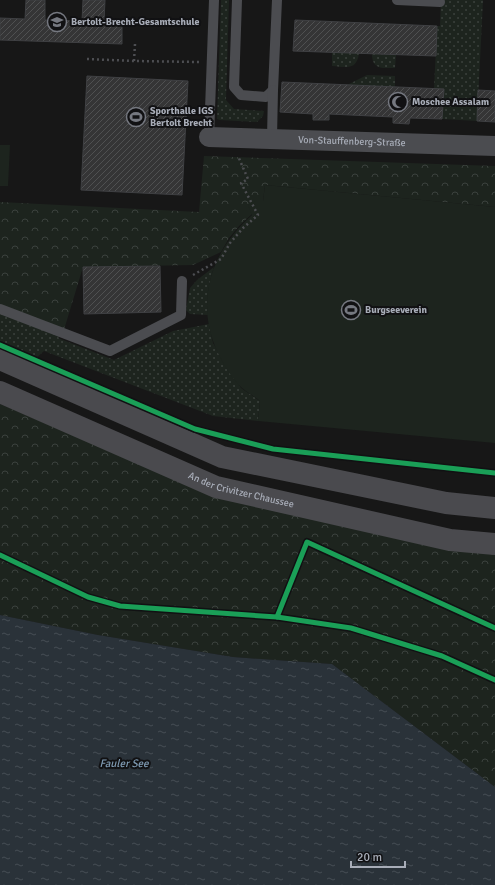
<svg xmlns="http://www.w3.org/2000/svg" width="495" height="885" viewBox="0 0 495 885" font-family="Signika,sans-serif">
	<defs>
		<pattern id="grass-dots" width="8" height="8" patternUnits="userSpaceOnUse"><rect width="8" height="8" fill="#1d241e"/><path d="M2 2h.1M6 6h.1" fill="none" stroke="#3b413d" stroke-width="1.8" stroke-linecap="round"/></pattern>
		<pattern id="forest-crowns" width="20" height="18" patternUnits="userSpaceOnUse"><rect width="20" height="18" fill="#1d241e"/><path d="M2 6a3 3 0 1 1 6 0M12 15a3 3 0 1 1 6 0" fill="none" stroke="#3b413d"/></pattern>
		<pattern id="water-ripples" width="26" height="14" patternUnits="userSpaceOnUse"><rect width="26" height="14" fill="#2a3239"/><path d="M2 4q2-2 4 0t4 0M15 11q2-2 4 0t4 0" fill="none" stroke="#464d54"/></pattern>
		<pattern id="building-hatch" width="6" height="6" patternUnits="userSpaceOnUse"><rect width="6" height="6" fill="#353536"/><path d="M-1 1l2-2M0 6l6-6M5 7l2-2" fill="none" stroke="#4f5051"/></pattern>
	</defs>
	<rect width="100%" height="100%" fill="#171717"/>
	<g fill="url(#grass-dots)">
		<path d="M221,0H229L226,100L234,109L264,111L263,116L257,122L220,120L217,119Z"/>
		<path d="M441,0H483L477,121L442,119L444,89H434L437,26H440Z"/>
		<path d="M332,52L359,53C357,71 345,67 332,66Z"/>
		<path d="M372,54L396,55L395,68C383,68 372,70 372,54Z"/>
		<path d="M367,75L395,76V87L347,85Z"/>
		<path d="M214,267C209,283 206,298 208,315L190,314L186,310L190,288L197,280Z"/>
		<path d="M0,309L63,333L58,338L114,360L173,331L209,324L213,343L241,388L260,401L258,421L213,416L44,351L34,360L0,345Z"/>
	</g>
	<g fill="url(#forest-crowns)">
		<path d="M204,156L495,166V207L265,185L263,201L252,214L239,226L229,238L221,252L193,265L83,267L63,333L0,309V202L199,212Z"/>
		<path d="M0,404L157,471L495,544V787L332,664L233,657L98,635L0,615Z"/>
	</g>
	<g fill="#1d241e">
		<path d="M0,145H10L8,186H0Z"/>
		<path d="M265,185L495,207V443L258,421L260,401C254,396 248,393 242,388C232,379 224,365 218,353C194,302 211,251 252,215L248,205L256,201H263Z"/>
	</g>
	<path fill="url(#water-ripples)" d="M0,615L98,635L233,657L332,664L495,787V885H0Z"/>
	<g fill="url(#building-hatch)" stroke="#3f4043">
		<path d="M26,0H45V20L82,21L83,0H105L104,22H122V44L0,40V18L25,19Z"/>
		<path d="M295,20L437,26L436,56L293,51Z"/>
		<path d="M87,76L188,81L182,195L81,190Z"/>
		<path d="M282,82L444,89L442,119L410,118L409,124L393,123V117L329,114V120H313V114L280,112Z"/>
		<path d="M478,90L495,91V122L477,121Z"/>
		<path d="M160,266L161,312L84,314L83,267Z"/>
	</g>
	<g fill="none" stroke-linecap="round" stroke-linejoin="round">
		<g stroke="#4d4e52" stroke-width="2.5" stroke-dasharray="2 3" stroke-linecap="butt">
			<path d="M135,44L134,61L199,62"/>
			<path d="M87,59L134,61"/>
			<path d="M193,275L221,259L230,243L243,228L258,215L241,183L248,179L238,156"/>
		</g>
		<g stroke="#4b4c50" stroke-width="10">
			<path d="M237,0L234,87L241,95L266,97L273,90L277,0"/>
			<path d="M397,0L440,2"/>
			<path d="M209,137L214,0"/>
			<path d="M272,138L273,90"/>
			<path d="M0,309L110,351L181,315L182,281"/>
		</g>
		<path stroke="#4b4c50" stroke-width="20" id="s1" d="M209,137L495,146"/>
		<g stroke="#4a4a4e" stroke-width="22">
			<path d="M0,359L222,457L446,503L495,508"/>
			<path id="s2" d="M0,392L216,487L450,540L495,544"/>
		</g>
		<g stroke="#111113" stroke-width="8">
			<g id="cycleway">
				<path d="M0,345L195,429L273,449L495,473"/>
				<path d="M0,555L88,597L120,606L277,617L351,628L442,656L495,680"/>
				<path d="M277,617L307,542L495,628"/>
			</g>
		</g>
		<use href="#cycleway" stroke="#1a9f57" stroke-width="5"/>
	</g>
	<defs>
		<g id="school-ring" transform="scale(1)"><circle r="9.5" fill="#111113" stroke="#757880" stroke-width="1.5"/><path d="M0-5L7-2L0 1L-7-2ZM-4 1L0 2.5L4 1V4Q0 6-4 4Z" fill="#757880"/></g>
		<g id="mosque-ring" transform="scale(1)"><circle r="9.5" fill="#111113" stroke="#757880" stroke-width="1.5"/><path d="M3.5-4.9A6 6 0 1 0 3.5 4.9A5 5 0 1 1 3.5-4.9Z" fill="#757880"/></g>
		<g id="stadium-ring" transform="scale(1)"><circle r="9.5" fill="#111113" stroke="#757880" stroke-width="1.5"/><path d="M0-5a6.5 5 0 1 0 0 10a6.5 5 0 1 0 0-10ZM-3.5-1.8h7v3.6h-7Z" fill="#757880"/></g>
	</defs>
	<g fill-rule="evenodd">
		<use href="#school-ring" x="57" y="22"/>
		<use href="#mosque-ring" x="398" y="102"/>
		<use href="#stadium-ring" x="136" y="117"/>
		<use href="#stadium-ring" x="351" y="310"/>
	</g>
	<g text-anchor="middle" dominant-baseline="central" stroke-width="4" stroke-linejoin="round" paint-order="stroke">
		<g font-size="10" font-weight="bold" fill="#a8adb8" stroke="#111113" text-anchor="start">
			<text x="71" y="22">Bertolt-Brecht-Gesamtschule</text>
			<text x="412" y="102">Moschee Assalam</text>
			<text x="150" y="111">Sporthalle IGS<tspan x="150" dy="12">Bertolt Brecht</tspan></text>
			<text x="365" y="310">Burgseeverein</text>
		</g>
		<g font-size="10" fill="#a8adb8" stroke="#111113">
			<text stroke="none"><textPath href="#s1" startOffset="143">Von-Stauffenberg-Straße</textPath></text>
			<text stroke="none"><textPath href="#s2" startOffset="261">An der Crivitzer Chaussee</textPath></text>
		</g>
		<g font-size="11" font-style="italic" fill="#7f9bb3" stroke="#111113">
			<text x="124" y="763">Fauler See</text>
		</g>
	</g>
	<path d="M351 861v6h54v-6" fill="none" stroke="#a8adb8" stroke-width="2"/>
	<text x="357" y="861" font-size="12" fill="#a8adb8" stroke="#111113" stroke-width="3" paint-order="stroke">20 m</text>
</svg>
